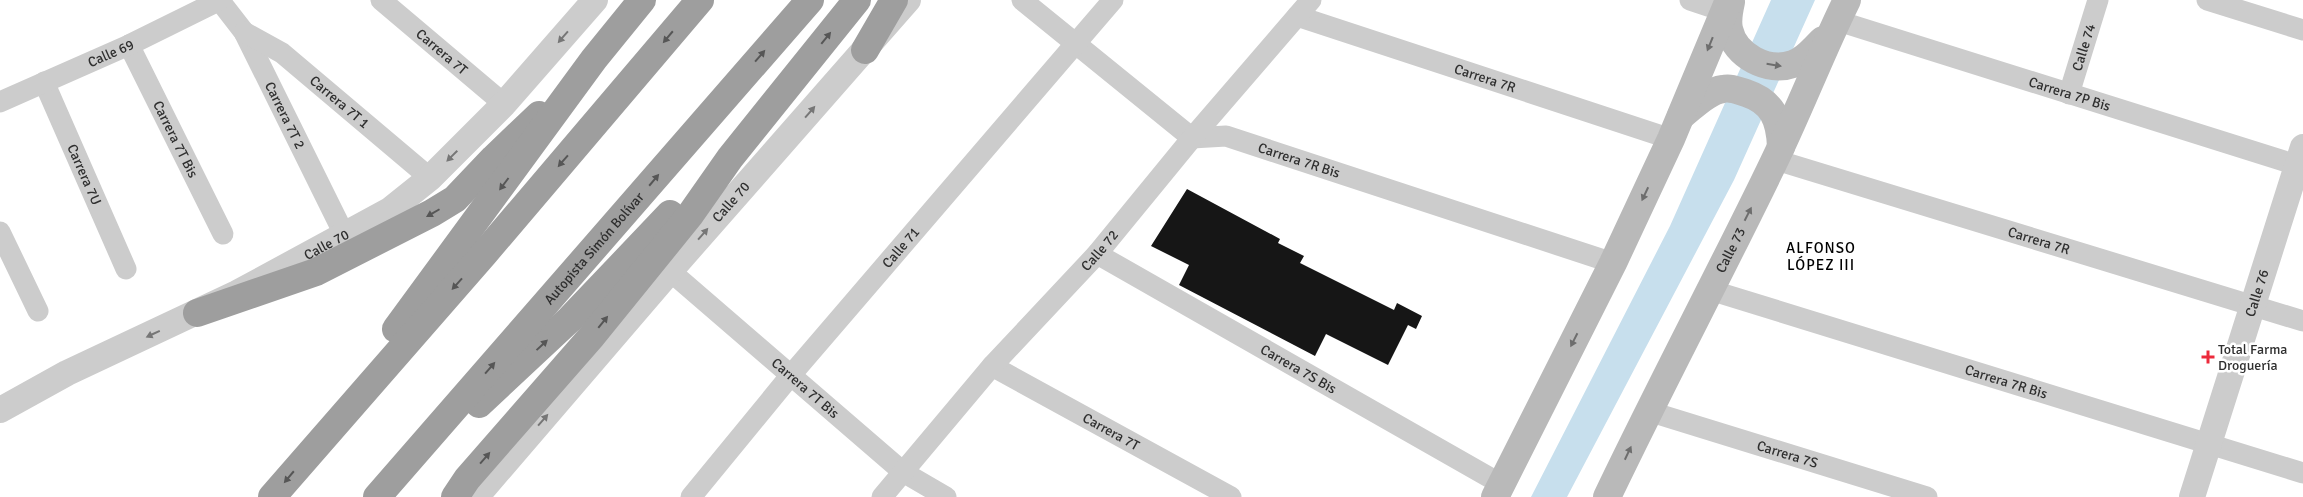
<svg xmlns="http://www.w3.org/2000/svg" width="2303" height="497" viewBox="0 0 2303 497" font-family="Signika,sans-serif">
	<rect width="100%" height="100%" fill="#fff"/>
	<path fill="#c7dfed" d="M1771,0H1815L1734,180L1567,497H1531L1670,226Z"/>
	<path fill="#161616" d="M1187,189L1280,239L1278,243L1304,256L1300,263L1394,310L1397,303L1422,316L1416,329L1408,325L1388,365L1326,334L1315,356L1179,285L1189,265L1151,246Z"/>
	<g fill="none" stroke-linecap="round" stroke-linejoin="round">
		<g stroke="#ccc" stroke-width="21">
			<path id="s1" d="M381,0L504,104"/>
			<path id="s2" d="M1022,0L1192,138L1226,136L1613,263"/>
			<path d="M1690,0L1723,11"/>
			<path d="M2207,0L2303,30"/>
			<path id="s3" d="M220,1L244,32L344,234"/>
			<path id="s4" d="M1297,16L1671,139"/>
			<path id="s5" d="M1838,18L1851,25L2303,167"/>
			<path id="s6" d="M244,32L282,53L430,178"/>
			<path id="s7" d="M129,45L223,234"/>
			<path id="s8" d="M44,82L126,269"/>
			<path id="s9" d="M2069,94L2098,0"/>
			<path id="s10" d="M0,102L129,45L220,0"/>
			<path id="s11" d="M1776,160L2303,321"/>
			<path d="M0,232L38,311"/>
			<path id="s12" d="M1097,254L1501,484"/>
			<path id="s13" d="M670,271L903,472L946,497"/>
			<path id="s14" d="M1710,290L2303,473"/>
			<path id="s15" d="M992,366L1231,497"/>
			<path id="s16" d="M1648,411L1927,497"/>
			<path id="s17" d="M691,497L791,375L1113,0"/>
			<path id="s18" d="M882,497L992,366L1097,254L1192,138L1311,0"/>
		</g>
		<g stroke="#ccc" stroke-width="26">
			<path id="s19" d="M0,410L67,373L237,293L390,210L430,178L504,104L595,0"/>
			<path id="s20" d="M476,497L670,271L908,0"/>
			<path id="s21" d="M2192,497L2303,147"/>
		</g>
		<g stroke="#b9b9b9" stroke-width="28">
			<path d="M1731,2C1729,11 1727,20 1729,29C1735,56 1768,73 1793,64C1806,60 1813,49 1823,40"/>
			<path d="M1681,116C1693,107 1707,91 1723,89C1731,87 1739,91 1746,93C1773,102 1780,120 1781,147"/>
			<path d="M1495,497L1613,263L1671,139L1729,0"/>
			<path id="s22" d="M1607,497C1659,388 1716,281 1769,172C1797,116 1819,57 1847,0"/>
		</g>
		<g stroke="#9e9e9e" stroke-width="28">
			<path d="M865,50L894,0"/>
			<path d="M197,313L316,272L432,213L455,199L494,158L539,115"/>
			<path d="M396,329L594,59L642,0"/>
			<path d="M479,404L570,319L670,214"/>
			<path d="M272,497L484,254L700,0"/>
			<path id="s23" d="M377,497L810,0"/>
			<path d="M455,497L467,479L592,336L690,215L730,158L857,0"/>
		</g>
	</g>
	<defs><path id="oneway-solid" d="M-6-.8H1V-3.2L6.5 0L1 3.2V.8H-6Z" transform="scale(1.25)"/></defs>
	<g fill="#767676">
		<use href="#oneway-solid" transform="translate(563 37) rotate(131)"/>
		<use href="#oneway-solid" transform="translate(810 112) rotate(-49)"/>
		<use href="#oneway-solid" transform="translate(452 156) rotate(135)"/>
		<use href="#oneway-solid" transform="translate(703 234) rotate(-49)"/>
		<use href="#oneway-solid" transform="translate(153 334) rotate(155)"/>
		<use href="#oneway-solid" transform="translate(543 420) rotate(-49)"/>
	</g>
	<g fill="#565656">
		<use href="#oneway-solid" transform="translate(668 37) rotate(130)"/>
		<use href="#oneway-solid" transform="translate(826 38) rotate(-51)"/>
		<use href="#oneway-solid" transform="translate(760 56) rotate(-49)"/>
		<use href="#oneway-solid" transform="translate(563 161) rotate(131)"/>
		<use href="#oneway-solid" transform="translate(654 180) rotate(-50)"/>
		<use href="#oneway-solid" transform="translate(504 184) rotate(127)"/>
		<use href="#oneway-solid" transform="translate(433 213) rotate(150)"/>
		<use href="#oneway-solid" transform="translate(457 284) rotate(132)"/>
		<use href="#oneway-solid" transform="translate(603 322) rotate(-51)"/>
		<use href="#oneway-solid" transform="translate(542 345) rotate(-43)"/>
		<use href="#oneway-solid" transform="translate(490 368) rotate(-49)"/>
		<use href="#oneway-solid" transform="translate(485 458) rotate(-49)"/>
		<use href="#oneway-solid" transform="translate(289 477) rotate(130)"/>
	</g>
	<g fill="#6d6d6d">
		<use href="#oneway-solid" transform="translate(1710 44) rotate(112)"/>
		<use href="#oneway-solid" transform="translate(1774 65) rotate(9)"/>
		<use href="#oneway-solid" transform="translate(1645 194) rotate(115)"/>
		<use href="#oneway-solid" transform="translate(1748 214) rotate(-63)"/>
		<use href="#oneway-solid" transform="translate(1574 340) rotate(117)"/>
		<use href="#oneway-solid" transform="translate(1628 453) rotate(-65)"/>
	</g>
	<path fill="#ec2a3b" stroke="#fff" stroke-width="2" d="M2205.5 349.5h5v5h5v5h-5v5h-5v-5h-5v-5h5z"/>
	<g text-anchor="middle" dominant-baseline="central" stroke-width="5" stroke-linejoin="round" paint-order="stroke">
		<g font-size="14" fill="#2f2f2f" stroke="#fff">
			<text stroke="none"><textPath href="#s9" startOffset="49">Calle 74</textPath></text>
			<text stroke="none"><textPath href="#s10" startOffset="121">Calle 69</textPath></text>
			<text stroke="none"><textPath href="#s1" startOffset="80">Carrera 7T</textPath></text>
			<text stroke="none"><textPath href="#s4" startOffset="198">Carrera 7R</textPath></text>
			<text stroke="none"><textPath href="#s5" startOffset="244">Carrera 7P Bis</textPath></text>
			<text stroke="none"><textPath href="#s6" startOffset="119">Carrera 7T 1</textPath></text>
			<text stroke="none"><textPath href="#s3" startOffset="132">Carrera 7T 2</textPath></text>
			<text stroke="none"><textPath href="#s7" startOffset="105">Carrera 7T Bis</textPath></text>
			<text stroke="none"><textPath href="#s2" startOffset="330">Carrera 7R Bis</textPath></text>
			<text stroke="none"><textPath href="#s8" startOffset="101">Carrera 7U</textPath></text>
			<text stroke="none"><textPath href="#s20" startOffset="390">Calle 70</textPath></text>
			<text stroke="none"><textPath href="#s11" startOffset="275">Carrera 7R</textPath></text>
			<text stroke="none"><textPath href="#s19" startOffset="366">Calle 70</textPath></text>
			<text stroke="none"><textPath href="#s17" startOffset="326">Calle 71</textPath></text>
			<text stroke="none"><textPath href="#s23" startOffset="330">Autopista Simón Bolívar</textPath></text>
			<text stroke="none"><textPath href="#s22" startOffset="276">Calle 73</textPath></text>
			<text stroke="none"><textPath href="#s18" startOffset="329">Calle 72</textPath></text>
			<text stroke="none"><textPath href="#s21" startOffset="214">Calle 76</textPath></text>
			<text stroke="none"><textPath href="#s12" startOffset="232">Carrera 7S Bis</textPath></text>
			<text stroke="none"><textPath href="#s14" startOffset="310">Carrera 7R Bis</textPath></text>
			<text stroke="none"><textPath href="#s13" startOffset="179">Carrera 7T Bis</textPath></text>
			<text stroke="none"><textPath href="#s15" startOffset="136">Carrera 7T</textPath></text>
			<text stroke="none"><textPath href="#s16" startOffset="146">Carrera 7S</textPath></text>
		</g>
		<g font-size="14" fill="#2f2f2f" stroke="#fff" text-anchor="start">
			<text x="2218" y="349">Total Farma<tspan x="2218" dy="16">Droguería</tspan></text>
		</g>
		<g font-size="15" letter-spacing="1" fill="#000" stroke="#fff">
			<text x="1821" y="248">ALFONSO<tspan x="1821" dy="17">LÓPEZ III</tspan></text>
		</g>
	</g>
</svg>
